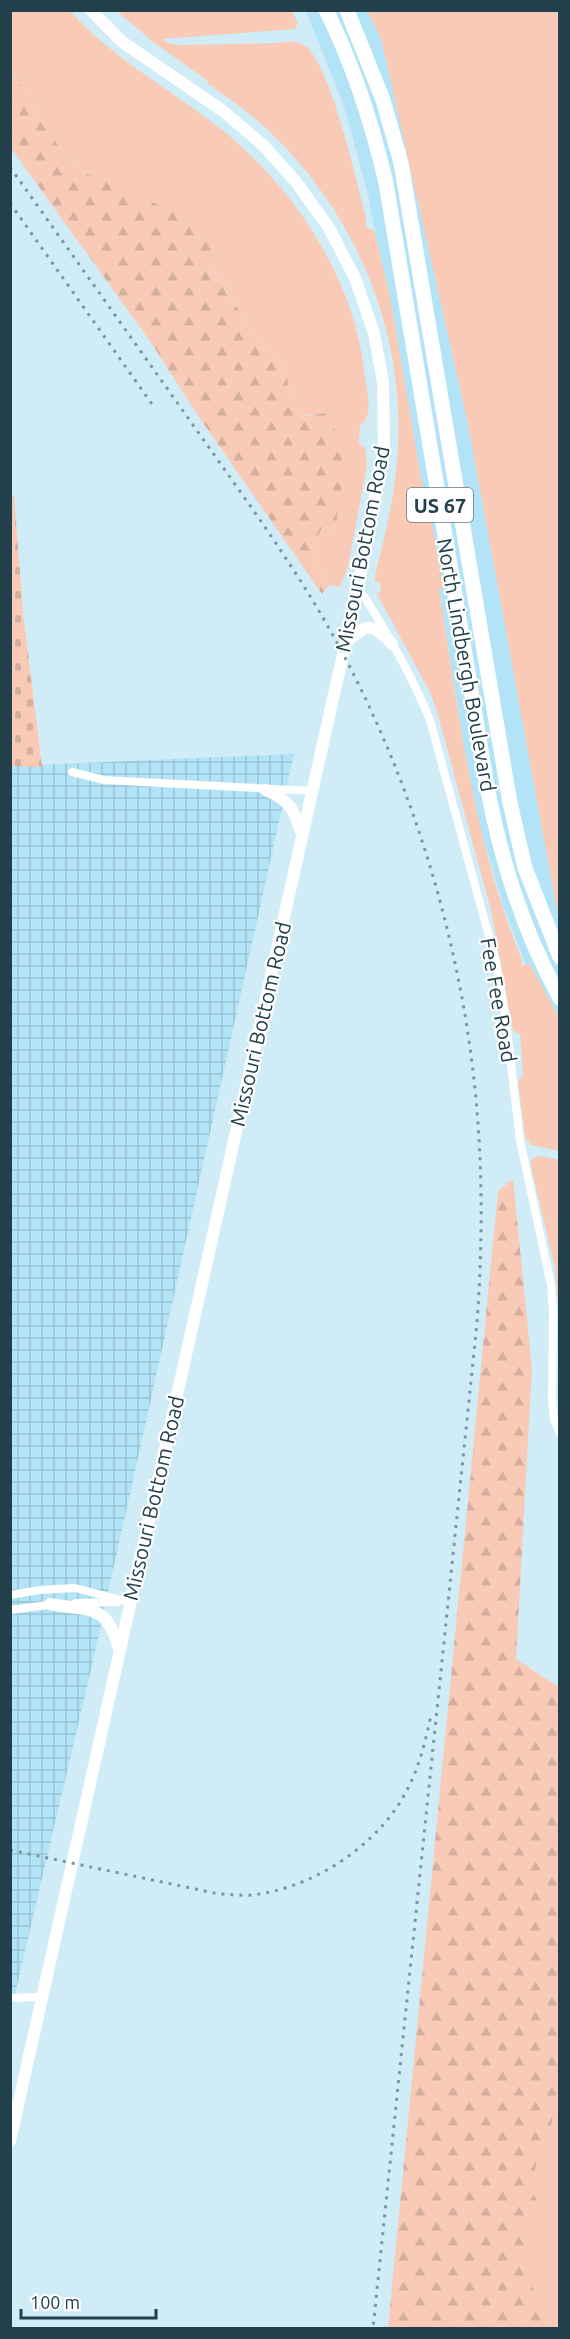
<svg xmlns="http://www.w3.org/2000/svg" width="570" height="2339" viewBox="0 0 570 2339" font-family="Ubuntu,sans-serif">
	<defs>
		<pattern id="industrial-grid" width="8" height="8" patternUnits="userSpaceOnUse" patternTransform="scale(1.5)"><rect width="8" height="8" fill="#b3e3f6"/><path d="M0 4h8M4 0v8" fill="none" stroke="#9ac4d4"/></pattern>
		<pattern id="forest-firs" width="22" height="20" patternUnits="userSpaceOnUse" patternTransform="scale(1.5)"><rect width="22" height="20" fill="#f9cab5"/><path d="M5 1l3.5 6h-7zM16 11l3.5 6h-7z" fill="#d5af9d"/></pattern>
		<pattern id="cemetery-stones" width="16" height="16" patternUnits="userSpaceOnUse" patternTransform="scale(1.5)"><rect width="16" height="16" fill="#f9cab5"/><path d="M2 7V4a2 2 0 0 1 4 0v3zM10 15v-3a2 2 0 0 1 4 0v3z" fill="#d5af9d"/></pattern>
	</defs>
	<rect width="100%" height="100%" fill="#d0ecf7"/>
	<path fill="#b3e3f6" d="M306,11H559V1032L523,958L504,908L473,804L425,500L368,194L344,106Z"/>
	<path fill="url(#industrial-grid)" d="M294,754L90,1674L11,2011V766Z"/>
	<g fill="#f9cab5">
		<path d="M10,11H70C112,58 167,87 217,126C291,184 353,274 364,370C366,387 375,414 360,426L359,443L365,448L367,465L348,566L340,587L329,585C313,560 306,556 322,528L334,531L311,414L299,417L288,387L287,370L251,330L213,268L217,249L103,181L85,173L67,157L44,127L30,96L11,73Z"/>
		<path d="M117,11H292L298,23L295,29L162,39L168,43L178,45L279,43C289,41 296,40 305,46C330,62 357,184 366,216V228L374,230L390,296L425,501L421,514L428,504L444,588L439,589C459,712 473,841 521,957L522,966L529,963L559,1017V1151L531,1145L525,1136L518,1082L523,1075L520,1034L513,1031L491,910L438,715L431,694L377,594L381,591L380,583L374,581C383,541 394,502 397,461C408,339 359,217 271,133C252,114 229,99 207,83L208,81L152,41Z"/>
		<path d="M553,11L560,15L559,916L557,910L468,424L381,38L367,11Z"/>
		<path d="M540,1156L559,1160V1320L555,1268L530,1162L534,1157Z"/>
		<path d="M559,2037V2328H512L519,2173Z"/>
	</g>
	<g fill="url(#forest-firs)">
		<path d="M11,73L30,96L44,127L67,157L85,173L131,191L194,223L210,234L217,249L213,269L251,330L287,370L288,387L299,417L325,413C352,447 340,492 335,531L322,528C306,556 313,561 329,585L322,594L197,414L152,344L11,148Z"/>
		<path d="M513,1179L532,1369L516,1659L560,1688L559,2084L557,2088L550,2133L536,2165L531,2190L539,2204L526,2215L523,2262L531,2279L537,2304L544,2314L559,2322V2328H388L498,1191Z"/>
	</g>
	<path fill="url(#cemetery-stones)" d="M14,495L23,612L42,767L11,766L10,496Z"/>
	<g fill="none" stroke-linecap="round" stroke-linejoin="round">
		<g stroke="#fff" stroke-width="8">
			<path d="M358,587C386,630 411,674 430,720L496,962L505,1014L520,1140L551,1285L553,1312L552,1399L554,1419L560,1434"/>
			<path d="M72,772L104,780L313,791"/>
			<path d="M10,1595L40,1590L75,1588L129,1602"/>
			<path d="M76,1603L118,1602"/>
			<path d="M10,1610L55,1604"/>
			<path d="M10,1998L43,1997"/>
		</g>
		<g stroke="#fff" stroke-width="12">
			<path d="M346,643C367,622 372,623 392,644"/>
			<path d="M266,790C291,801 294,810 302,835"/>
			<path d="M50,1604C87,1611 107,1603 118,1646"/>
			<path d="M10,2141L358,587L384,448L383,382L374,333L355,278L329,228L296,182L264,146L223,111L121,41L91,10"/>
		</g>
		<g stroke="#fff" stroke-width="15">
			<path d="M326,10C354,66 372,123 386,183L487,786C501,861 523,931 560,998"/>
			<path d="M347,10L383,100L401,163L510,803L525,868L560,957"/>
		</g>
		<g stroke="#7997a2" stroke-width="3" stroke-dasharray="3 6" stroke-linecap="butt">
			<path d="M10,167C71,253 132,339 193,425C236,486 281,547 319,611C407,760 463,939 477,1111C483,1182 482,1252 477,1323L373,2328"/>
			<path d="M10,203L154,407"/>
			<path d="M10,1850L219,1894C230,1894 241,1896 252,1895C315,1888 382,1843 409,1786C420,1764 426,1739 431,1715"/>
		</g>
	</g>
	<g text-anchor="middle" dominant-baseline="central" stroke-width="4.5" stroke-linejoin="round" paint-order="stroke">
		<rect fill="#fff" stroke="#647981" stroke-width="1.5" x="407" y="488" width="66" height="34" rx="4.5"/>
		<g font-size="20" font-weight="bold" fill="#21404b">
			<text x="440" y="505">US 67</text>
		</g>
		<g font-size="21" fill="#21404b" stroke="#fff">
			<text transform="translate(362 549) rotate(-79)">Missouri Bottom Road</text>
			<text transform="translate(467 665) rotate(80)">North Lindbergh Boulevard</text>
			<text transform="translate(499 1000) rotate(80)">Fee Fee Road</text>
			<text transform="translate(260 1024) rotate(-77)">Missouri Bottom Road</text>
			<text transform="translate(153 1498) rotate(-77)">Missouri Bottom Road</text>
		</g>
	</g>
	<rect width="570" height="2339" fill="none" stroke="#21404b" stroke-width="24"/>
	<path d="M21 2309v9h135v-9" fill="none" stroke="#21404b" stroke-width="3"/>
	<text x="30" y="2309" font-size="18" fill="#21404b" stroke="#ffffff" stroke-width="4.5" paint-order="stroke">100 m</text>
</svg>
